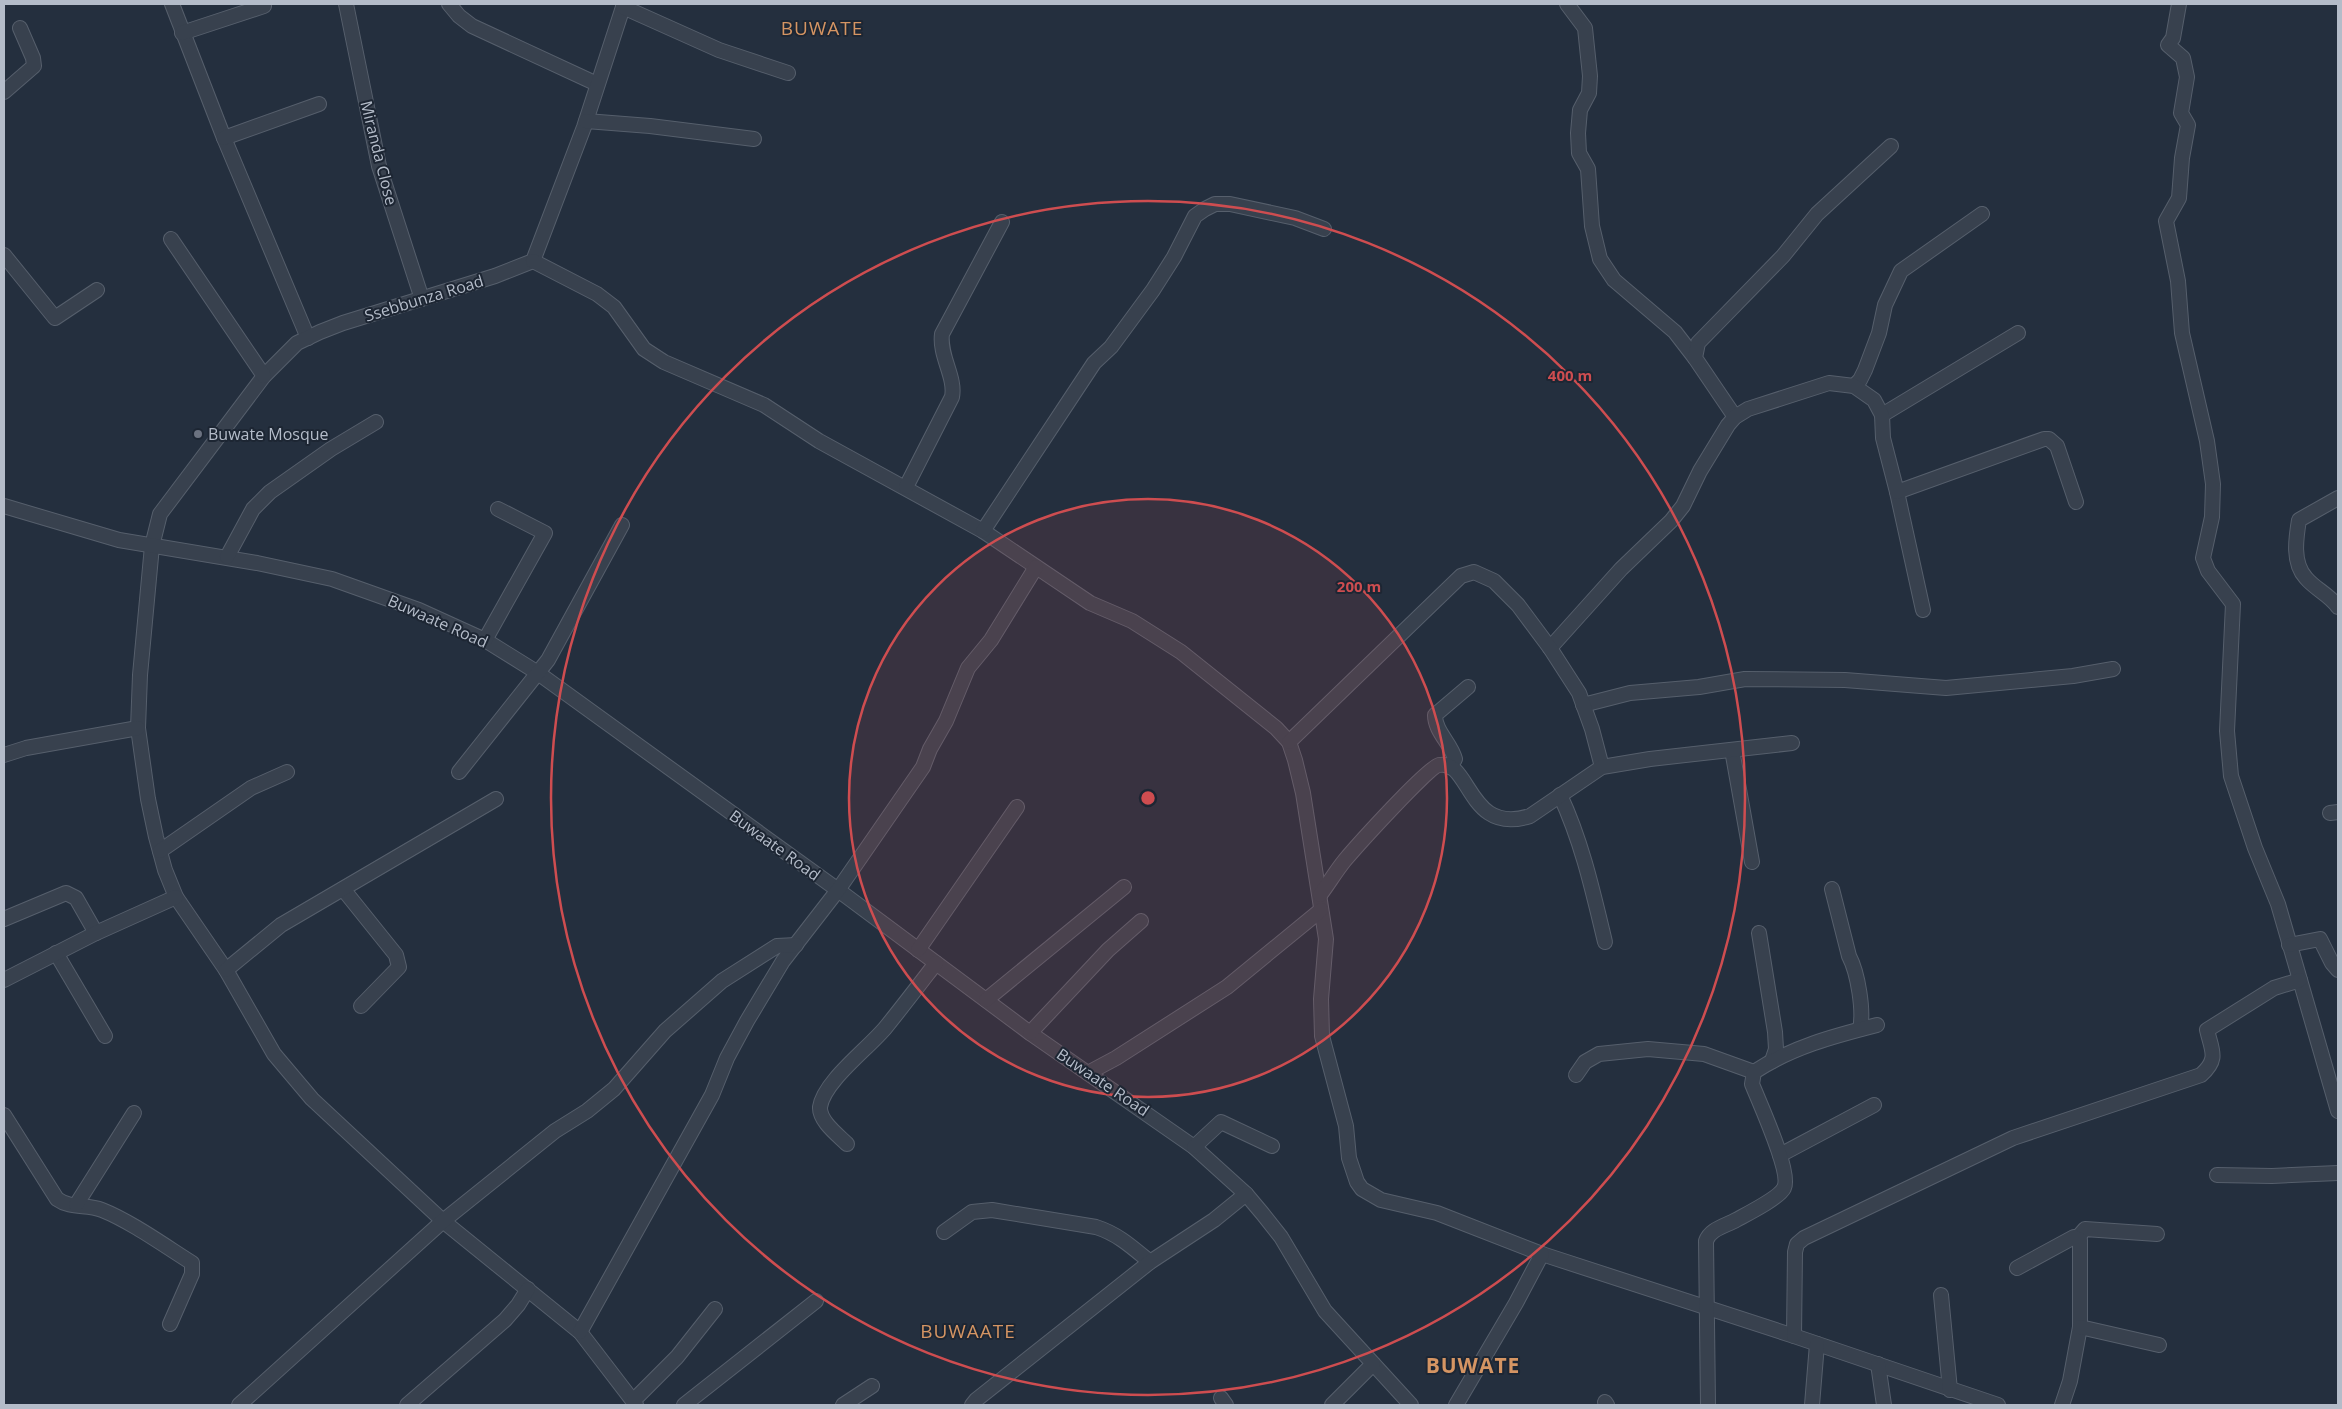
<svg xmlns="http://www.w3.org/2000/svg" width="2342" height="1409" viewBox="0 0 2342 1409" font-family="'Open Sans',sans-serif">
	<rect width="100%" height="100%" fill="#242f3e"/>
	<g fill="none" stroke-linecap="round" stroke-linejoin="round">
		<g stroke="#565f6c" stroke-width="16">
			<g id="minor">
				<path d="M172,4L224,138L308,338"/>
				<path d="M346,4L379,166L422,299"/>
				<path d="M449,4L459,16L472,26L597,84"/>
				<path d="M624,4L584,127L533,261L495,276L343,323L320,332L297,343L264,376L160,514L152,546L140,675L138,728L148,799L156,837L165,870L176,897L226,970L274,1054L312,1099L443,1221L580,1332L636,1405"/>
				<path d="M1567,4L1585,28L1590,76L1589,93L1580,110L1578,133L1579,153L1588,169L1592,226L1600,259L1614,280L1675,332L1695,358"/>
				<path d="M2179,4L2173,38L2168,45L2183,58L2187,77L2181,113L2188,125L2182,158L2179,198L2166,221L2178,281L2182,333L2207,441L2213,484L2212,517L2203,558L2208,571L2233,604L2227,731L2231,776L2255,848L2278,904L2338,1111"/>
				<path d="M623,7L719,50L788,73"/>
				<path d="M182,33L264,6"/>
				<path d="M4,92L34,66L33,58L20,28"/>
				<path d="M586,121L650,126L754,139"/>
				<path d="M224,138L319,104"/>
				<path d="M171,239L264,376"/>
				<path d="M4,255L55,318L97,290"/>
				<path d="M533,261L597,294L614,307L644,349L664,362L764,405L819,441L983,531L1090,603L1132,621L1181,652L1276,728L1289,742L1295,760L1303,793L1326,939L1321,999L1322,1036L1346,1126L1349,1158L1357,1182L1362,1189L1381,1200L1437,1213L1542,1254L1794,1336L1998,1405"/>
				<path d="M1854,386L1860,380L1865,370L1879,333L1885,305L1901,271L1982,214"/>
				<path d="M1882,415L2018,333"/>
				<path d="M1735,417L1695,358L1698,343L1783,256L1817,214L1891,146"/>
				<path d="M906,487L952,397C956,377 939,356 942,334L1002,222"/>
				<path d="M1897,492L1923,610"/>
				<path d="M2338,498L2299,520C2296,538 2292,563 2306,578C2315,589 2330,595 2338,607"/>
				<path d="M4,506L119,540L257,563L332,579L419,610L485,640L538,673L838,890L1030,1033L1194,1147L1246,1194L1262,1213L1281,1237L1325,1311L1411,1405"/>
				<path d="M983,531L1094,363L1111,347L1153,290L1174,257L1195,216L1205,209L1215,204H1230L1295,218L1324,229"/>
				<path d="M227,557L253,509L270,492L331,449L376,422"/>
				<path d="M485,640L545,533L498,509"/>
				<path d="M1550,648L1621,569L1671,521L1683,506L1700,471L1728,425L1735,417L1748,409L1829,383L1854,386L1874,400L1882,415L1883,438L1897,492L2044,439H2049L2057,446L2076,502"/>
				<path d="M1583,705L1630,693L1699,687L1745,679L1845,680L1946,688L2073,676L2113,669"/>
				<path d="M1289,742L1461,576L1474,572L1494,581L1518,605L1550,648L1579,693L1592,729L1602,767"/>
				<path d="M1732,750L1752,862"/>
				<path d="M4,755L26,748L138,728"/>
				<path d="M1450,767L1455,759C1451,743 1435,732 1435,715L1468,687"/>
				<path d="M459,772L548,660L622,525"/>
				<path d="M1560,795C1582,842 1593,892 1605,942"/>
				<path d="M2330,813L2338,812"/>
				<path d="M160,851L251,788L287,772"/>
				<path d="M343,889L396,955L399,967L361,1006"/>
				<path d="M1832,889L1849,956C1858,973 1864,1011 1860,1029"/>
				<path d="M1320,895C1329,883 1336,871 1345,860C1356,847 1428,767 1439,765C1471,759 1467,836 1530,816L1602,767L1650,759L1792,743"/>
				<path d="M4,919L66,893L76,898L96,933"/>
				<path d="M1759,933L1775,1032L1776,1049L1772,1061"/>
				<path d="M2289,945L2320,939L2332,963L2338,970"/>
				<path d="M918,950L1017,807"/>
				<path d="M56,953L105,1036"/>
				<path d="M226,970L281,925L496,799"/>
				<path d="M4,980L96,933L176,897"/>
				<path d="M986,1000L1124,887"/>
				<path d="M1030,1033L1108,950L1141,921"/>
				<path d="M1088,1073L1116,1058L1227,987L1321,910"/>
				<path d="M1576,1075L1585,1062L1599,1054L1648,1049L1704,1054L1754,1072"/>
				<path d="M4,1115L57,1199C71,1209 86,1204 102,1210C130,1221 165,1246 192,1263V1274L170,1324"/>
				<path d="M847,1144C838,1135 819,1121 820,1107C824,1081 869,1048 886,1027C903,1006 919,985 936,963"/>
				<path d="M1194,1147L1221,1122L1272,1146"/>
				<path d="M1780,1155L1874,1105"/>
				<path d="M2217,1175L2272,1176L2338,1173"/>
				<path d="M76,1205L134,1113"/>
				<path d="M944,1232L972,1212L992,1210L1096,1227C1118,1234 1132,1247 1150,1262"/>
				<path d="M2078,1237L2085,1229L2157,1234"/>
				<path d="M2017,1268L2074,1237L2080,1240V1327L2070,1381L2062,1405"/>
				<path d="M1941,1295L1950,1390"/>
				<path d="M2080,1327L2159,1345"/>
				<path d="M580,1332L712,1095L727,1058L747,1021L783,961L838,890L923,767L930,749L946,721L968,668L991,640L1036,567"/>
				<path d="M1794,1336L1795,1252L1797,1244L1804,1238L2013,1138L2201,1075C2219,1059 2212,1051 2207,1030L2274,988L2300,980"/>
				<path d="M1878,1364L1884,1405"/>
				<path d="M1221,1398L1226,1405"/>
				<path d="M634,1400L677,1357L715,1309"/>
				<path d="M1605,1402L1607,1405"/>
				<path d="M239,1405L443,1221L555,1131L587,1111L614,1089L665,1031L722,981L777,946L796,945"/>
				<path d="M407,1405L505,1320L518,1305L528,1289"/>
				<path d="M684,1405L816,1301"/>
				<path d="M843,1405L872,1386"/>
				<path d="M972,1405L976,1400L1150,1262L1214,1220L1246,1194"/>
				<path d="M1332,1405L1373,1364"/>
				<path d="M1456,1405L1516,1303L1542,1254"/>
				<path d="M1708,1405L1706,1241C1710,1229 1725,1226 1736,1220C1747,1214 1779,1198 1784,1188C1792,1173 1759,1102 1752,1084L1754,1072C1792,1047 1834,1036 1877,1025"/>
				<path d="M1812,1405L1817,1344"/>
			</g>
		</g>
		<use href="#minor" stroke="#38414e" stroke-width="14"/>
	</g>
	<circle cx="1148" cy="798" r="299" fill="#ce4d50" fill-opacity=".12"/>
	<g fill="none" stroke="#ce4d50" stroke-width="2.5">
		<circle cx="1148" cy="798" r="299"/>
		<circle cx="1148" cy="798" r="597"/>
	</g>
	<circle fill="#6b7280" stroke="#1d2633" stroke-width="2" cx="198" cy="434" r="5"/>
	<g text-anchor="middle" dominant-baseline="central" stroke-width="4" stroke-linejoin="round" paint-order="stroke">
		<g font-size="16" fill="#b4bcc9" stroke="#1d2633">
			<text transform="translate(379 153) rotate(76)">Miranda Close</text>
			<text transform="translate(424 298) rotate(-17)">Ssebbunza Road</text>
			<text transform="translate(438 621) rotate(24)">Buwaate Road</text>
			<text transform="translate(775 845) rotate(36)">Buwaate Road</text>
			<text transform="translate(1103 1082) rotate(34)">Buwaate Road</text>
		</g>
		<g font-size="16" fill="#b4bcc9" stroke="#1d2633" text-anchor="start">
			<text x="208" y="434">Buwate Mosque</text>
		</g>
		<g font-size="19" letter-spacing="1" fill="#d59563" stroke="#1d2633">
			<text x="822" y="28">BUWATE</text>
			<text x="968" y="1331">BUWAATE</text>
		</g>
		<g font-size="21" font-weight="bold" letter-spacing="1" fill="#d59563" stroke="#1d2633">
			<text x="1473" y="1365">BUWATE</text>
		</g>
	</g>
	<circle cx="1148" cy="798" r="8" fill="#ce4d50" stroke="#1d2633" stroke-width="2.5"/>
	<g font-size="15" text-anchor="middle" font-weight="bold" fill="#ce4d50" stroke="#1d2633" stroke-width="4" stroke-linejoin="round" paint-order="stroke">
		<text x="1570" y="381">400 m</text>
		<text x="1359" y="592">200 m</text>
	</g>
	<rect width="2342" height="1409" fill="none" stroke="#b4bcc9" stroke-width="10"/>
</svg>
